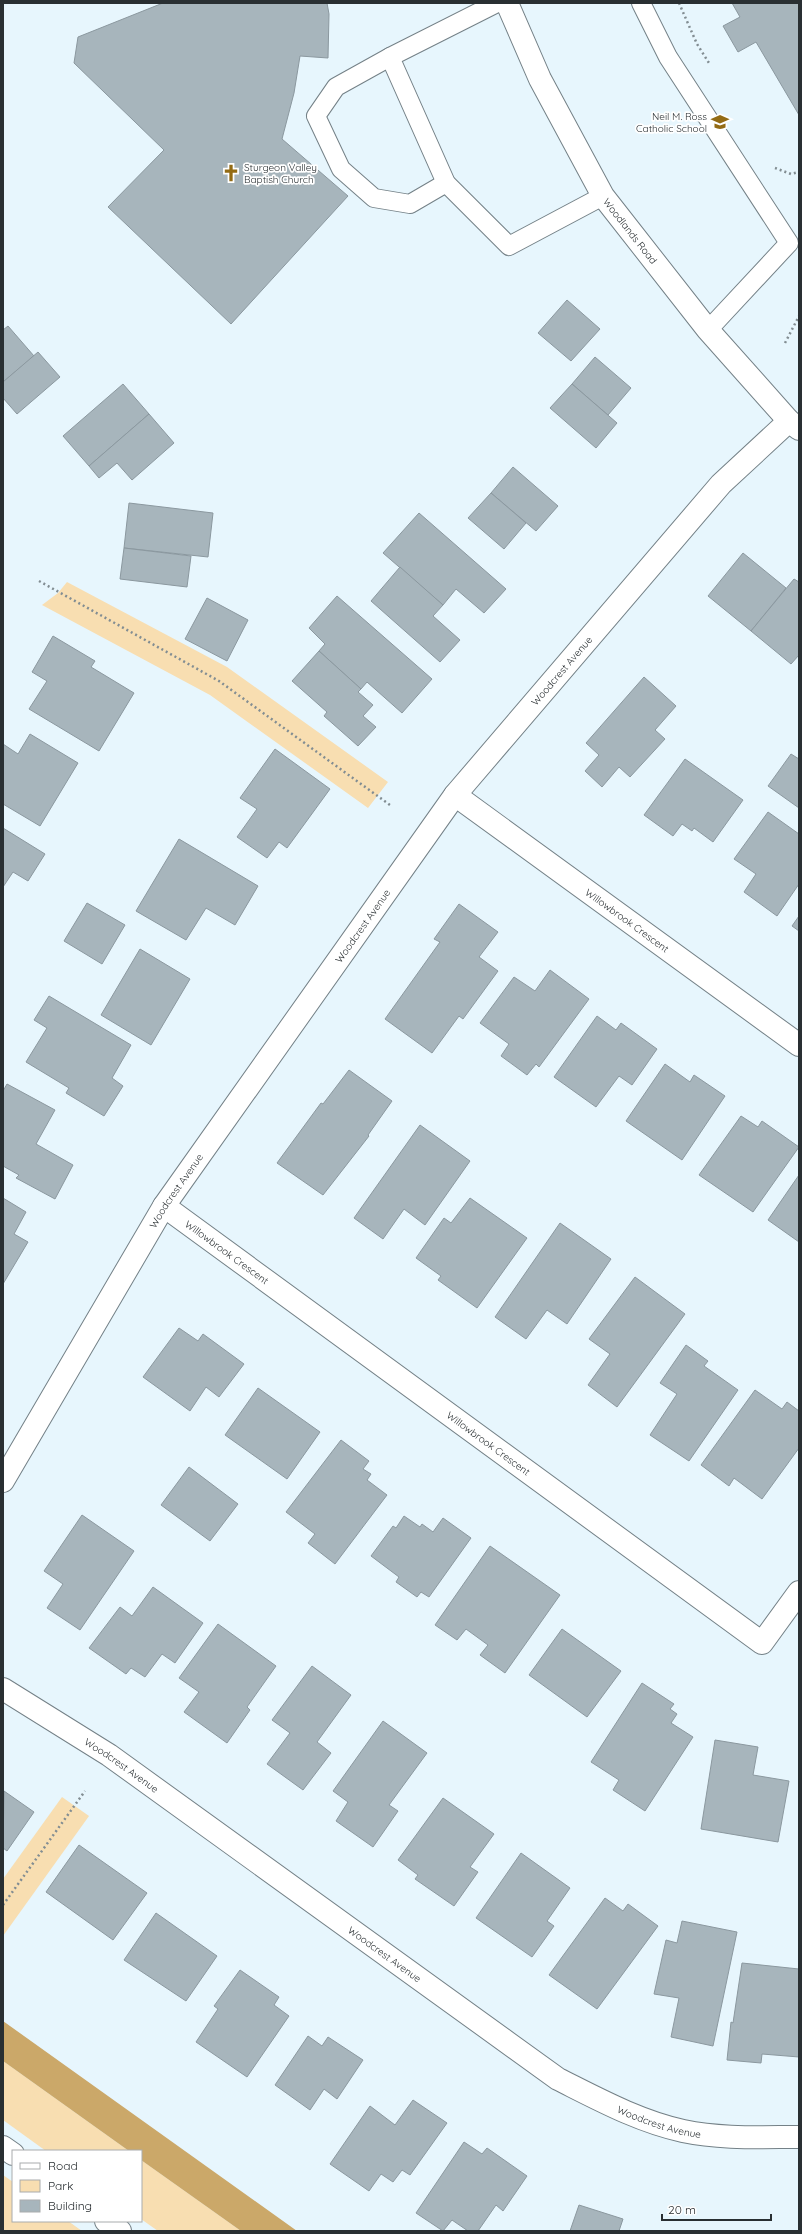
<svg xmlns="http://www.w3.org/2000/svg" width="802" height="2234" viewBox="0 0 802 2234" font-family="Quicksand,sans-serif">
	<rect width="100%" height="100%" fill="#e7f6fd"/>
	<g fill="#f8deb1">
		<path d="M67,582L227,667L388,782L368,808L210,695L42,605L58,593Z"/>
		<path d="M62,1797L89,1816L3,1936V1879Z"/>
		<path d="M3,2061L129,2151H46L3,2120Z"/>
		<path d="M141,2160L241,2231H158L141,2219Z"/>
		<path d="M3,2175L13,2182V2221H68L82,2231H3Z"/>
	</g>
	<path fill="#cba869" d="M3,2021L297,2231H241L141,2160V2151H129L3,2061Z"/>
	<g fill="#a7b5bc" stroke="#8b989f">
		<path d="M163,3H327L329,14L328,58L300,56L294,93L282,139L348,196L231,324L108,207L164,150L74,63L78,37Z"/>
		<path d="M732,3H799V115L756,42L738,52L723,26L740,17Z"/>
		<path d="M567,300L600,329L571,361L538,333Z"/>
		<path d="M8,326L34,356L3,382V330Z"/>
		<path d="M38,352L60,377L17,414L3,398V382Z"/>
		<path d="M595,357L631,388L608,415L572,384Z"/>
		<path d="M123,384L149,414L89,466L63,436Z"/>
		<path d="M572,384L617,423L596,448L550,408Z"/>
		<path d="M149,414L174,443L132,480L117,463L99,478L89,466Z"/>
		<path d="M513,467L558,506L536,531L491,493Z"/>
		<path d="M491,493L526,523L504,549L468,518Z"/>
		<path d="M129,503L213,513L208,557L124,548Z"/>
		<path d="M419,513L506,589L484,613L456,589L443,605L383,553Z"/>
		<path d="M124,548L191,556L187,587L120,579Z"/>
		<path d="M743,553L786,588L751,631L708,596Z"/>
		<path d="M400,567L443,605L433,616L460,640L440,662L371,601Z"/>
		<path d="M794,579L799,582V655L791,664L751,631Z"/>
		<path d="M337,596L432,679L402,713L367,682L361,689L319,651L325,644L309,628Z"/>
		<path d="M207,598L248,620L227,661L185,639Z"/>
		<path d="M53,636L95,661L91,667L134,693L99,751L29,709L47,681L32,672Z"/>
		<path d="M319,651L361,689L358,692L373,705L363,716L376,727L358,746L324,716L327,712L292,681Z"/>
		<path d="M644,677L676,706L655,730L665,739L630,777L619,767L602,787L585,771L599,755L586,743Z"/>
		<path d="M30,734L78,763L40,826L3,804V744L18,754Z"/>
		<path d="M275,749L330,789L287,848L279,842L267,858L237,837L257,809L240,798Z"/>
		<path d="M791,754L799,759V808L768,786Z"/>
		<path d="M685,759L743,800L713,842L694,828L692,831L682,824L673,836L644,815Z"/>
		<path d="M768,812L799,834V884L777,916L744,892L756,874L734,859Z"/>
		<path d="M3,828L45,854L28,881L13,872L3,887Z"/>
		<path d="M179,839L258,886L235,925L206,908L186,940L136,911Z"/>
		<path d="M87,903L125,925L102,964L64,941Z"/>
		<path d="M459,904L498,932L479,957L498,971L463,1019L459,1016L432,1053L385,1019L440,942L434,939Z"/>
		<path d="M799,916V931L792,926Z"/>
		<path d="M140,949L190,979L151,1045L101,1015Z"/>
		<path d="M550,970L589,999L539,1067L536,1064L527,1075L501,1056L509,1044L480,1023L514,977L535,991Z"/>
		<path d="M49,996L131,1045L112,1078L123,1086L104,1116L66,1093L69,1088L26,1062L47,1028L34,1020Z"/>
		<path d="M597,1016L616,1030L621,1023L657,1049L632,1085L619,1076L596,1107L554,1077Z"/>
		<path d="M665,1064L690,1082L694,1075L725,1096L682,1160L626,1121Z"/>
		<path d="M349,1070L392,1101L368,1135L369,1136L323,1195L277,1163L321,1103L323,1104Z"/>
		<path d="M7,1084L55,1110L36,1144L73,1165L55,1199L16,1178L19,1175L3,1166V1091Z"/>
		<path d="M741,1116L758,1127L762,1121L799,1147L753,1212L699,1175Z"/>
		<path d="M420,1125L470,1161L425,1225L404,1209L383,1239L354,1218Z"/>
		<path d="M799,1175V1242L768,1220Z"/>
		<path d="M3,1198L26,1212L14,1234L28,1242L3,1284Z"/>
		<path d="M470,1198L527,1238L477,1308L438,1280L441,1276L416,1258L444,1218L451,1223Z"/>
		<path d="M560,1223L611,1259L567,1324L547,1310L526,1339L495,1317Z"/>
		<path d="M635,1277L685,1314L617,1407L588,1385L610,1354L589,1339Z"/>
		<path d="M179,1328L198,1341L203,1334L244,1364L219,1397L206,1387L190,1411L143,1377Z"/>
		<path d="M686,1345L708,1361L704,1366L738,1390L689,1461L650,1435L677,1394L660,1383Z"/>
		<path d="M258,1388L320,1432L287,1479L225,1435Z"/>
		<path d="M755,1390L782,1409L787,1402L799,1411V1448L762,1499L734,1478L729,1486L701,1465Z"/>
		<path d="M341,1440L369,1461L363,1469L371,1474L367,1480L387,1495L335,1564L308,1543L315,1534L286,1512Z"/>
		<path d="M189,1467L238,1504L210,1541L161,1505Z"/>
		<path d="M82,1515L134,1551L80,1630L47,1608L63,1584L44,1571Z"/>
		<path d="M404,1516L420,1527L422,1524L433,1532L443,1518L471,1538L429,1597L421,1592L417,1597L396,1582L399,1577L371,1556L393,1526L396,1528Z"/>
		<path d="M490,1546L560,1595L505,1673L480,1655L488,1645L466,1629L457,1640L435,1625Z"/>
		<path d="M153,1587L203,1623L175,1663L162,1654L145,1677L131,1668L126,1674L89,1648L120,1607L132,1616Z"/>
		<path d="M218,1624L276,1666L247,1707L250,1710L227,1743L184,1712L199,1692L179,1678Z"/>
		<path d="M562,1629L621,1671L587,1717L529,1675Z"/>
		<path d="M312,1666L351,1695L317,1742L331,1753L303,1790L267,1764L290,1733L272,1720Z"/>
		<path d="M642,1683L674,1704L670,1709L677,1714L671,1723L693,1737L645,1811L613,1790L619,1780L591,1762Z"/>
		<path d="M383,1721L427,1753L389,1805L398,1811L373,1847L336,1821L348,1802L333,1791Z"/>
		<path d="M715,1740L758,1747L753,1775L789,1781L778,1842L701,1829Z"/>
		<path d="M4,1791L34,1812L7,1851L3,1848Z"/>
		<path d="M443,1798L494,1834L470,1867L478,1872L454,1906L415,1879L418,1875L398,1860Z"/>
		<path d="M79,1845L147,1893L113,1940L46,1892Z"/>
		<path d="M521,1853L570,1888L547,1921L554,1926L532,1957L476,1918Z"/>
		<path d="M605,1898L623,1911L628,1904L658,1926L597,2009L549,1975Z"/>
		<path d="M156,1913L217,1956L186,2001L124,1960Z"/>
		<path d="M682,1921L737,1932L713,2046L671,2037L679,1998L654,1994L666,1940L677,1943Z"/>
		<path d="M742,1963L799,1969V2057L762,2054L761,2063L727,2060L731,2022L733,2023Z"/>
		<path d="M240,1970L279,1997L274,2005L289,2016L247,2077L196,2042L218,2009L214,2006Z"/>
		<path d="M308,2036L322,2046L328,2037L363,2060L337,2099L324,2089L310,2110L275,2085Z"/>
		<path d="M413,2100L447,2123L410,2175L402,2170L393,2182L381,2174L369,2191L330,2164L370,2106L395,2125Z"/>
		<path d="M464,2142L482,2154L487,2148L527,2176L503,2211L496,2205L478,2231H468L452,2220L443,2231L416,2213Z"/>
		<path d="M579,2205L623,2219L619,2231H570Z"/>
	</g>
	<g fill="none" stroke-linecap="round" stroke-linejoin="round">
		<g stroke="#748187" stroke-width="20">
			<g id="lane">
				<path d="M497,3L390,57L446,183L509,246L603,196"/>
				<path d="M641,3L668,57L789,243L708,330"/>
				<path d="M390,57L336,87L316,116L341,169L374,198L410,204L446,183"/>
			</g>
		</g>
		<g stroke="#748187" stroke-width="24">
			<g id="street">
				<path id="s1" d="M455,795L799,1045"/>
				<path id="s2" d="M164,1206L762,1643L799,1592"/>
				<path id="s3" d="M3,1481L164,1206L455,795L721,484L789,421"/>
				<path id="s4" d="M3,1689L109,1755L558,2079C598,2099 638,2121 683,2131C721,2139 760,2137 799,2137"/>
			</g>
		</g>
		<g stroke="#748187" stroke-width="24">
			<g id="secondary">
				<path id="s5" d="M507,3L540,79L603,196L708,330L789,421L799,429"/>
				<path d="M3,2147L13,2154"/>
				<path d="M106,2221L120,2231"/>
			</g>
		</g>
		<g stroke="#828d92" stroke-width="2.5" stroke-dasharray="2 3" stroke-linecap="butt">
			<path d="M679,3L697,44L709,63"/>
			<path d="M775,168L791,174L799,172"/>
			<path d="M785,343L799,316"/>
			<path d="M39,581L219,681L390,805"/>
			<path d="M3,1905L85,1791"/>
		</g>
		<use href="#lane" stroke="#fff" stroke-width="18"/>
		<use href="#street" stroke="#fff" stroke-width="22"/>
		<use href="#secondary" stroke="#fff" stroke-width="22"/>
	</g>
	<defs>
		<g id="school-bare" transform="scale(1.38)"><path d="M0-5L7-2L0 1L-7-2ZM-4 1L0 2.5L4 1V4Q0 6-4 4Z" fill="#936b14" stroke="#fff" stroke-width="2.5" paint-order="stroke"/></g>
		<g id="church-bare" transform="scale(1.38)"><path d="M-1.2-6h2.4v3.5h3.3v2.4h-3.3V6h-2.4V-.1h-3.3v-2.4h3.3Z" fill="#936b14" stroke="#fff" stroke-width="2.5" paint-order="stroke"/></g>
	</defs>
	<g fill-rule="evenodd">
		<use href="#school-bare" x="720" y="122"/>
		<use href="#church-bare" x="231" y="173"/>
	</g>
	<g text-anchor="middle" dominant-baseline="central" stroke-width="3.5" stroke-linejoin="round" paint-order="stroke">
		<g font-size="10" fill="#292f32" stroke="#fff" text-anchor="end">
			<text x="707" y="116">Neil M. Ross<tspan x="707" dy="12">Catholic School</tspan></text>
			<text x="244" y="167" text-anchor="start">Sturgeon Valley<tspan x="244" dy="12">Baptish Church</tspan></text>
		</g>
		<g font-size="10" fill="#292f32" stroke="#fff">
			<text stroke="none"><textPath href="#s5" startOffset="260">Woodlands Road</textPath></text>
			<text stroke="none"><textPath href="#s3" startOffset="986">Woodcrest Avenue</textPath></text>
			<text stroke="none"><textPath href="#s1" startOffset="213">Willowbrook Crescent</textPath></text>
			<text stroke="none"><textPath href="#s3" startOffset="662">Woodcrest Avenue</textPath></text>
			<text stroke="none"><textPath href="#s3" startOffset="338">Woodcrest Avenue</textPath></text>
			<text stroke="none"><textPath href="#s2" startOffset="78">Willowbrook Crescent</textPath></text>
			<text stroke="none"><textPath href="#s2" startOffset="402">Willowbrook Crescent</textPath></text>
			<text stroke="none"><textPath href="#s4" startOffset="141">Woodcrest Avenue</textPath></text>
			<text stroke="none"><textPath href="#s4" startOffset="465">Woodcrest Avenue</textPath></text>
			<text stroke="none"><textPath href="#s4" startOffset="789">Woodcrest Avenue</textPath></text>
		</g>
	</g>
	<rect width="802" height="2234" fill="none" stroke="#292f32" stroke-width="8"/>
	<rect x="12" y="2150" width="130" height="72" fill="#ffffff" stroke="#a9acad"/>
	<rect x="20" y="2163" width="20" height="6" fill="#ffffff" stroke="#a9acad"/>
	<text x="48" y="2170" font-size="12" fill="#292f32">Road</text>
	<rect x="20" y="2180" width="20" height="12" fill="#f8deb1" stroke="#a9acad"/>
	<text x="48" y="2190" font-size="12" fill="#292f32">Park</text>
	<rect x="20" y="2200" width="20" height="12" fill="#a7b5bc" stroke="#a9acad"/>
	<text x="48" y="2210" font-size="12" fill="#292f32">Building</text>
	<path d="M662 2214v6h109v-6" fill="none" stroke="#292f32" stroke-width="2"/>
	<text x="668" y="2214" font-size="12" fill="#292f32" stroke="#ffffff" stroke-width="3" paint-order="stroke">20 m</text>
</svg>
